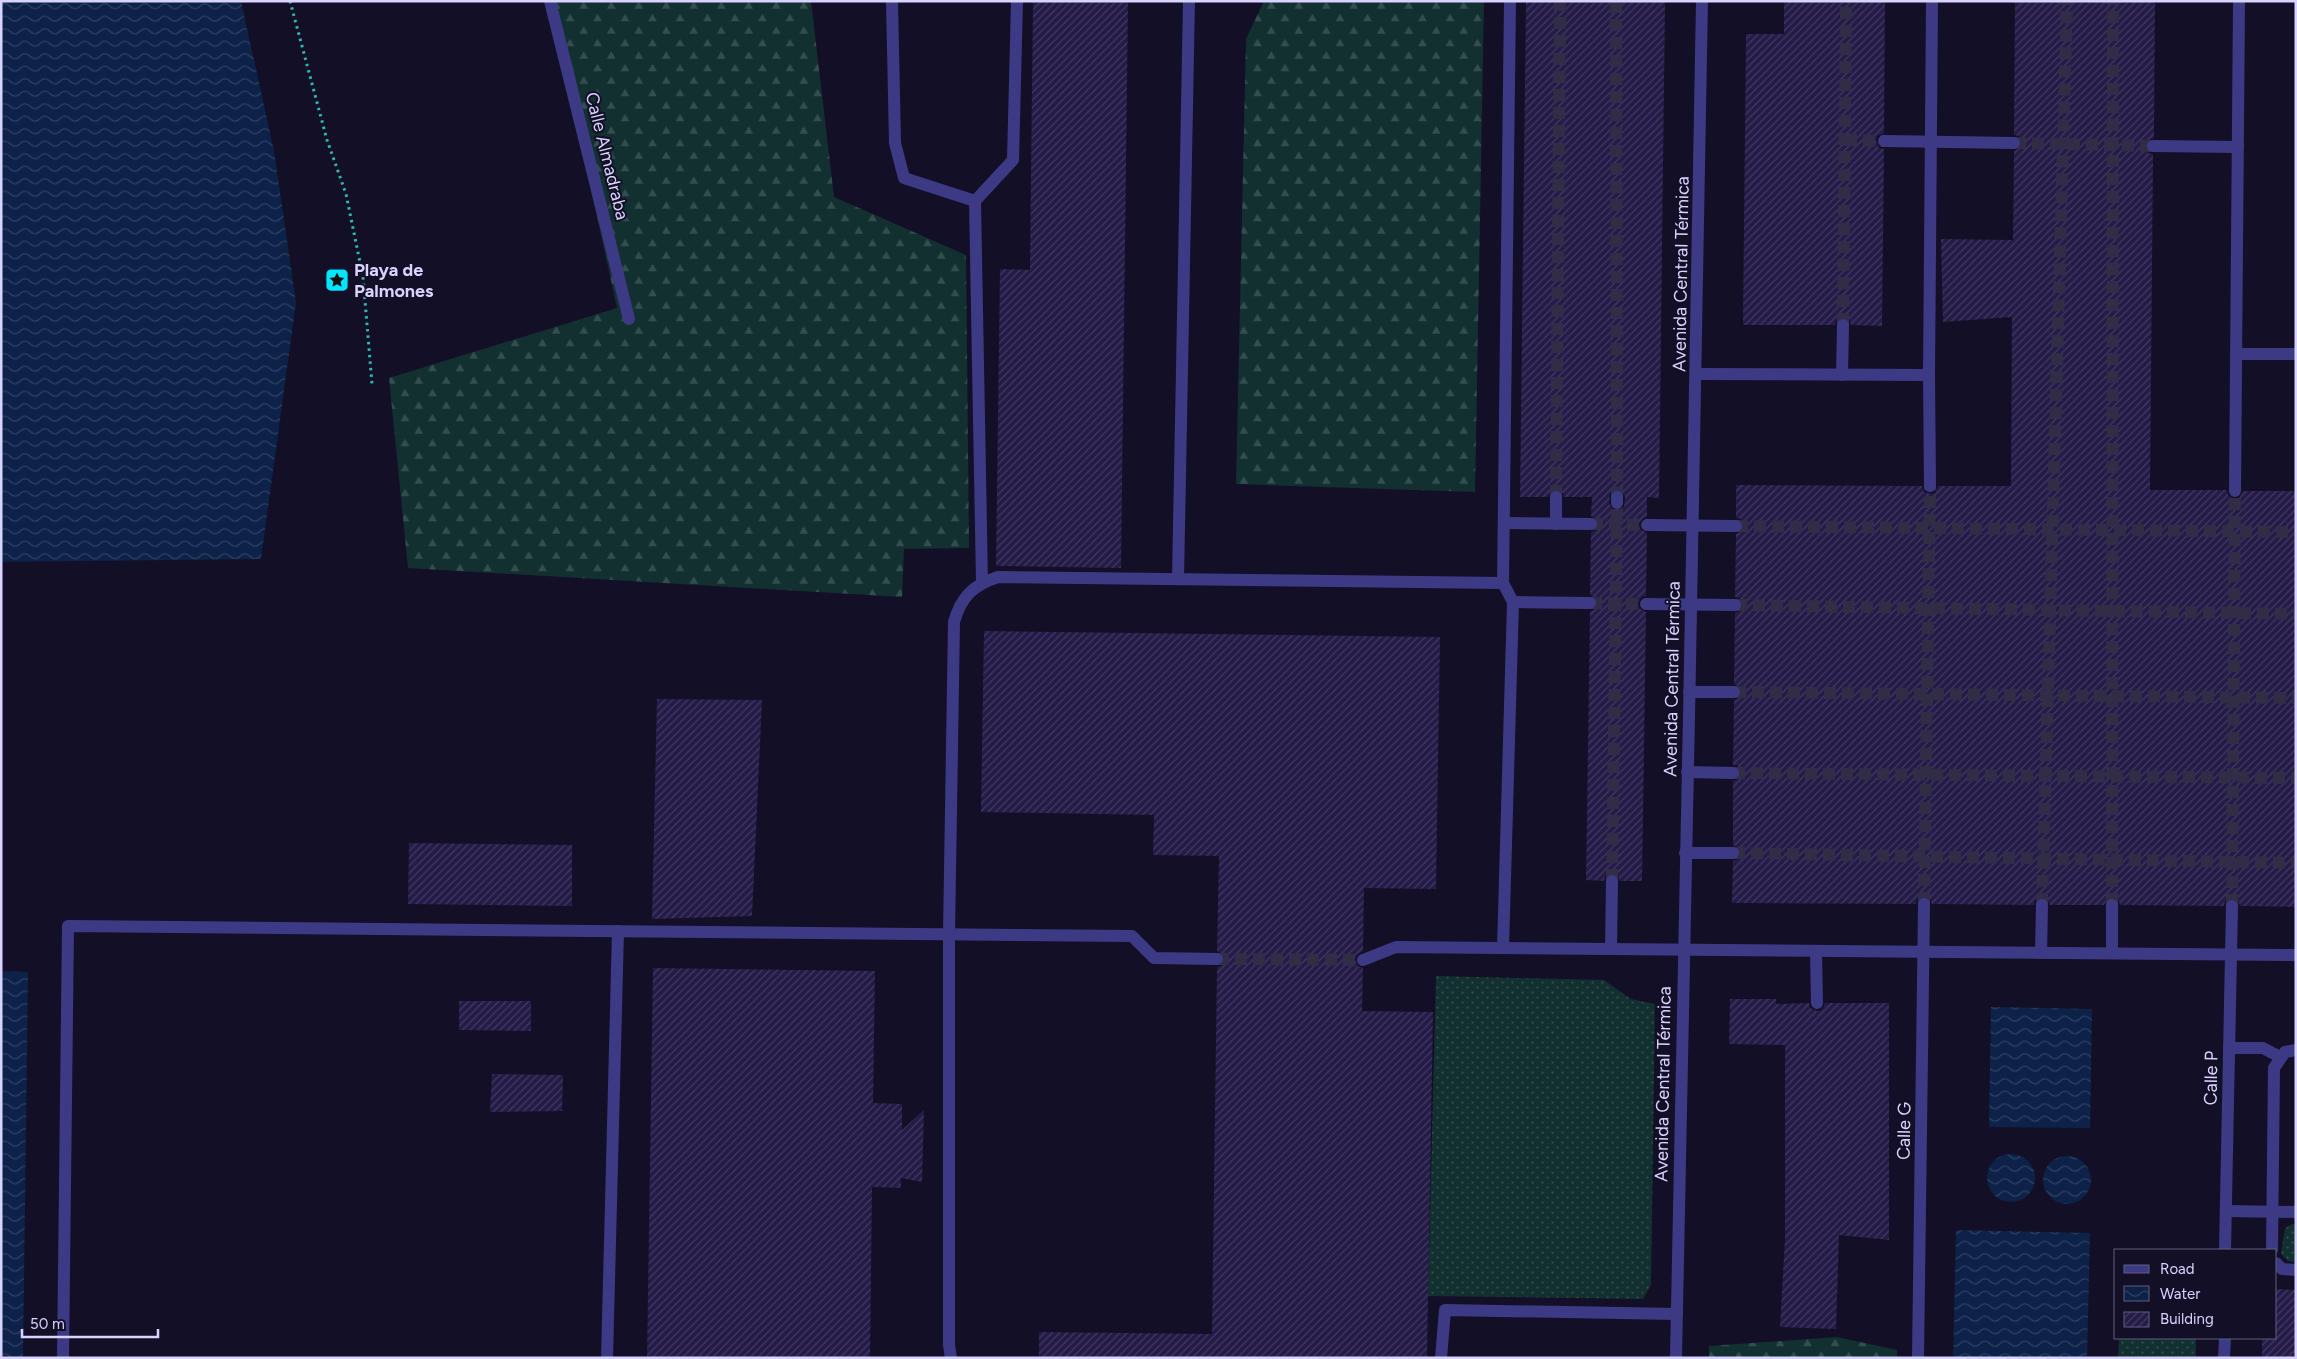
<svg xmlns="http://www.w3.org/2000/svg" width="2297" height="1359" viewBox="0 0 2297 1359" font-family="Figtree,sans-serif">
	<defs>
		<pattern id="grass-dots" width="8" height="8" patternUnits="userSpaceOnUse" patternTransform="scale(1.25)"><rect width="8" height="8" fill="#12302f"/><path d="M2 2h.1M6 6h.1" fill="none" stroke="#344d4e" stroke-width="1.8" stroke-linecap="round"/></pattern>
		<pattern id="forest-firs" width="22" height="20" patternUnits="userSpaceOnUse" patternTransform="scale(1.25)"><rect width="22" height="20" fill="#12302f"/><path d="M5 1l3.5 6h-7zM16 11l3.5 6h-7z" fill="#344d4e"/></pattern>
		<pattern id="water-waves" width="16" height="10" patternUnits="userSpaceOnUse" patternTransform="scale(1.25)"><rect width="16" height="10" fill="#0c2248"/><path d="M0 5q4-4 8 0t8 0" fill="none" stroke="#2f4163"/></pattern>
		<pattern id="building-hatch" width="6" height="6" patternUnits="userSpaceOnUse" patternTransform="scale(1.25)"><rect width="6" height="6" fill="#241b47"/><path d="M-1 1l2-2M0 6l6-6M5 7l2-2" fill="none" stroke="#433b63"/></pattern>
	</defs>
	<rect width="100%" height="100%" fill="#130f26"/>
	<g fill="url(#grass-dots)">
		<path d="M1436,976L1604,980L1631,999L1655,1004L1651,1285L1643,1299L1428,1296Z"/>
		<path d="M2292,1224H2296V1262L2288,1261L2281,1254L2285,1228Z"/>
		<path d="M2119,1338H2196V1358H2118Z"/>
	</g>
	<g fill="url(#forest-firs)">
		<path d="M550,1H811L834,197L966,255L969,548L904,549L902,597L408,568L389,378L617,308Z"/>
		<path d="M1264,1H1484L1475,492L1236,484L1246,39Z"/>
		<path d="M1837,1337L1897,1350V1358H1709V1346Z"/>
	</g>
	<g fill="url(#water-waves)">
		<path d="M1,1H241L274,151L296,302L261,559L1,562Z"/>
		<path d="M1,971L28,972L23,1358H1Z"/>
		<path d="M1991,1007L2092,1009L2090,1128L1989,1127Z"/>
		<circle cx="2011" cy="1178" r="24"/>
		<circle cx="2067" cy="1180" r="24"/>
		<path d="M1956,1230L2090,1233L2087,1358H1953Z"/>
	</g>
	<g fill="url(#building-hatch)" fill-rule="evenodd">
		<path d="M1033,1H1128L1121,568L996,566L1000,269L1030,270Z"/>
		<path d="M1526,1H1665L1659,498L1647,497V517L1643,518L1639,524L1640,529L1647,533L1646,596L1642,597L1638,603L1639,608L1646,612L1642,881H1620L1617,874L1612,873L1605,876L1604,881L1586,880L1590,611L1594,610L1598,604L1597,599L1590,595L1591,532L1595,531L1599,525L1598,520L1591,516L1592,497H1564L1563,493L1556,489L1552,490L1548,497H1520ZM1617,489L1621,490L1625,497L1624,507L1617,511L1613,510L1609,503L1610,493Z"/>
		<path d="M1784,1H1885L1884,133L1877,136L1876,141L1879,148L1884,149L1882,326L1851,325L1848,318L1843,317L1836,320L1835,325H1743L1746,34H1784Z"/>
		<path d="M2015,1H2155L2154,138L2146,141L2145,146L2148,153L2153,154L2150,490H2227L2228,495L2234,499L2239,498L2243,491H2296V907L2240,906L2237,899L2232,898L2225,901L2224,906L2120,905L2119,901L2112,897L2108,898L2104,905H2050L2047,898L2042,897L2035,900L2034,905L1932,904L1929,897L1924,896L1917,899L1916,904L1732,903L1733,861L1737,860L1741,853L1740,849L1733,845V781L1740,778L1741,773L1738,766L1733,765L1734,700L1738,699L1742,692L1741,688L1734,684L1735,613L1742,610L1743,605L1740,598L1735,597L1736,534L1743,531L1744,526L1741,519L1736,518V485L1922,486L1923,491L1930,494L1935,493L1938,486H2011L2012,317L1943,322L1941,239L2013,240L2014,151L2021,148L2022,143L2019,136L2014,135Z"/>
		<path d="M984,631L1440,637L1436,889L1364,888L1363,951L1357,955L1355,959L1358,966L1363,968L1362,1011L1433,1012L1427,1358H1039V1332L1212,1334L1217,967L1221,966L1225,960L1224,955L1217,951L1219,856L1153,855L1154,815L981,812Z"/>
		<path d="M657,699L762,700L752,916L652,919Z"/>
		<path d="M409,843L572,845V906L408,904Z"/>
		<path d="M653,968L875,971L873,1103L902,1104V1130L924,1110L922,1182L901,1178V1188L872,1187L870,1358H647Z"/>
		<path d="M1730,999H1776V1004L1809,1003L1810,1008L1817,1011L1822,1010L1825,1003H1889V1240L1839,1235L1836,1329L1780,1327L1785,1240V1045L1729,1044Z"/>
		<path d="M459,1001H531V1031L459,1030Z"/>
		<path d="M492,1074L563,1075L562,1111L490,1112Z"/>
		<path d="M2276,1289L2296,1290V1358H2262V1338H2276Z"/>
	</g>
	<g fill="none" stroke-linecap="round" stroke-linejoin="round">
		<g stroke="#312d47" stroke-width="12" stroke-dasharray="12 6" stroke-linecap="butt">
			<path d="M1616,1L1617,497"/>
			<path d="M1845,140L1884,141"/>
			<path d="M2014,143L2153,146"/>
			<path d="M1843,325L1846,1"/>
			<path d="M1556,497L1560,1"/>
			<path d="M1591,524L1647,525"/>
			<path d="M1736,526L2296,532"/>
			<path d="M1590,603L1646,604"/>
			<path d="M1735,605L2296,614"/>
			<path d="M1734,692L2296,698"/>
			<path d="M1733,773L2296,778"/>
			<path d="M1733,853L2296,863"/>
			<path d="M1612,881L1617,503"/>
			<path d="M1924,904L1930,486"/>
			<path d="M2042,905L2067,1"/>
			<path d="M2112,905L2113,1"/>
			<path d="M2232,906L2235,491"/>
			<path d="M1217,959L1363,960"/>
		</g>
		<path stroke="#2fb8b0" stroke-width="3" stroke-dasharray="2.5 4" stroke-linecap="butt" d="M290,1L327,140L346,194L363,277L372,384"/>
		<g stroke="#3d3a85" stroke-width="12">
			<path d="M550,1L629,319"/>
			<path d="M892,1L895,143L904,178L975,201L1013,160L1017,1"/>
			<path d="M1884,141L2014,143"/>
			<path d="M2153,146L2238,147"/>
			<path d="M975,201L982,582"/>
			<path d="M2236,354H2296"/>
			<path d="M1697,374L1929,375L1932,1"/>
			<path d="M1842,375L1843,325"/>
			<path d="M1929,375L1930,486"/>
			<path d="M2235,491L2239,1"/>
			<path d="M1617,503V497"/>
			<path d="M1504,523L1591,524"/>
			<path d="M1556,524V497"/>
			<path d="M1647,525L1736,526"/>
			<path d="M1178,579L1189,1"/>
			<path d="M1513,602L1590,603"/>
			<path d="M1646,604L1735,605"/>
			<path d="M1689,692H1734"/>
			<path d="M1687,772L1733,773"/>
			<path d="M1685,853H1733"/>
			<path d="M1503,948L1513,602L1503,583L1510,1"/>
			<path d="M1611,949L1612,881"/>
			<path d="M1816,951L1817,1003"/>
			<path d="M2041,953L2042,905"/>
			<path d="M2112,953V905"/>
			<path d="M1363,960L1396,947L2296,955"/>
			<path d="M2229,1048H2263L2280,1057"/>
			<path d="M2226,1211L2296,1212"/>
			<path d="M2225,1250L2232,906"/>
			<path d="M2272,1250L2274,1068L2285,1052L2296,1050"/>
			<path d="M2276,1263L2282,1269L2296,1270"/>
			<path d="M63,1358L68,926L1132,936L1154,958L1217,959"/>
			<path d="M607,1358L618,931"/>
			<path d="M951,1358L949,1345V934L954,622C961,597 973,585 998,577L1503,583"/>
			<path d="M1441,1358L1445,1310L1677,1314"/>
			<path d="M1676,1358C1684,906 1696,453 1702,1"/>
			<path d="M1918,1358L1924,904"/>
			<path d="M2224,1358L2225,1338"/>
		</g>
	</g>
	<defs>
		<g id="sight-square" transform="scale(1.25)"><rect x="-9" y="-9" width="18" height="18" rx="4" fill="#00e5ff" stroke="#130f26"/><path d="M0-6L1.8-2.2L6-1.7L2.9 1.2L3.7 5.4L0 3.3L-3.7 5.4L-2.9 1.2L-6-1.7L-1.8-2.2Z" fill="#111"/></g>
	</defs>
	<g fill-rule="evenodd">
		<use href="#sight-square" x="337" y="280"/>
	</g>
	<g text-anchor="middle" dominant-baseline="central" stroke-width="4" stroke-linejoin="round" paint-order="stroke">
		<g font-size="18" fill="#d9d4ff" stroke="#130f26">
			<text transform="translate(607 156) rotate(76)">Calle Almadraba</text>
			<text transform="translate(1681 274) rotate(-89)">Avenida Central Térmica</text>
			<text transform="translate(1672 679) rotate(-89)">Avenida Central Térmica</text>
			<text transform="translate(2211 1078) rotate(-89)">Calle P</text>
			<text transform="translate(1663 1084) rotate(-89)">Avenida Central Térmica</text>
			<text transform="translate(1904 1131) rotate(-89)">Calle G</text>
		</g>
		<g font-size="18" font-weight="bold" fill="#d9d4ff" stroke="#130f26" text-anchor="start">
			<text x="354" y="270">Playa de<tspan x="354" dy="21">Palmones</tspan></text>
		</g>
	</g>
	<rect width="2297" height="1359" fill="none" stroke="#d9d4ff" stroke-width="5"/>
	<rect x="2114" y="1249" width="162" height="90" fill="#130f26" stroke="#625e7d"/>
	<rect x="2124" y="1265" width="25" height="8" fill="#3d3a85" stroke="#625e7d"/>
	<text x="2160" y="1274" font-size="15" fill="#d9d4ff">Road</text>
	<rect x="2124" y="1286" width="25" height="15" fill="url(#water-waves)" stroke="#625e7d"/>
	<text x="2160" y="1299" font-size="15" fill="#d9d4ff">Water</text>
	<rect x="2124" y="1312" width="25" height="15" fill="url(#building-hatch)" stroke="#625e7d"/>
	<text x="2160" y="1324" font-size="15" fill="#d9d4ff">Building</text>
	<path d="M22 1329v8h136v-8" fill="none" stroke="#d9d4ff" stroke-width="2.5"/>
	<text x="30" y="1329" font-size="15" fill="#d9d4ff" stroke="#130f26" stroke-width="4" paint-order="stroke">50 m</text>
</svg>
